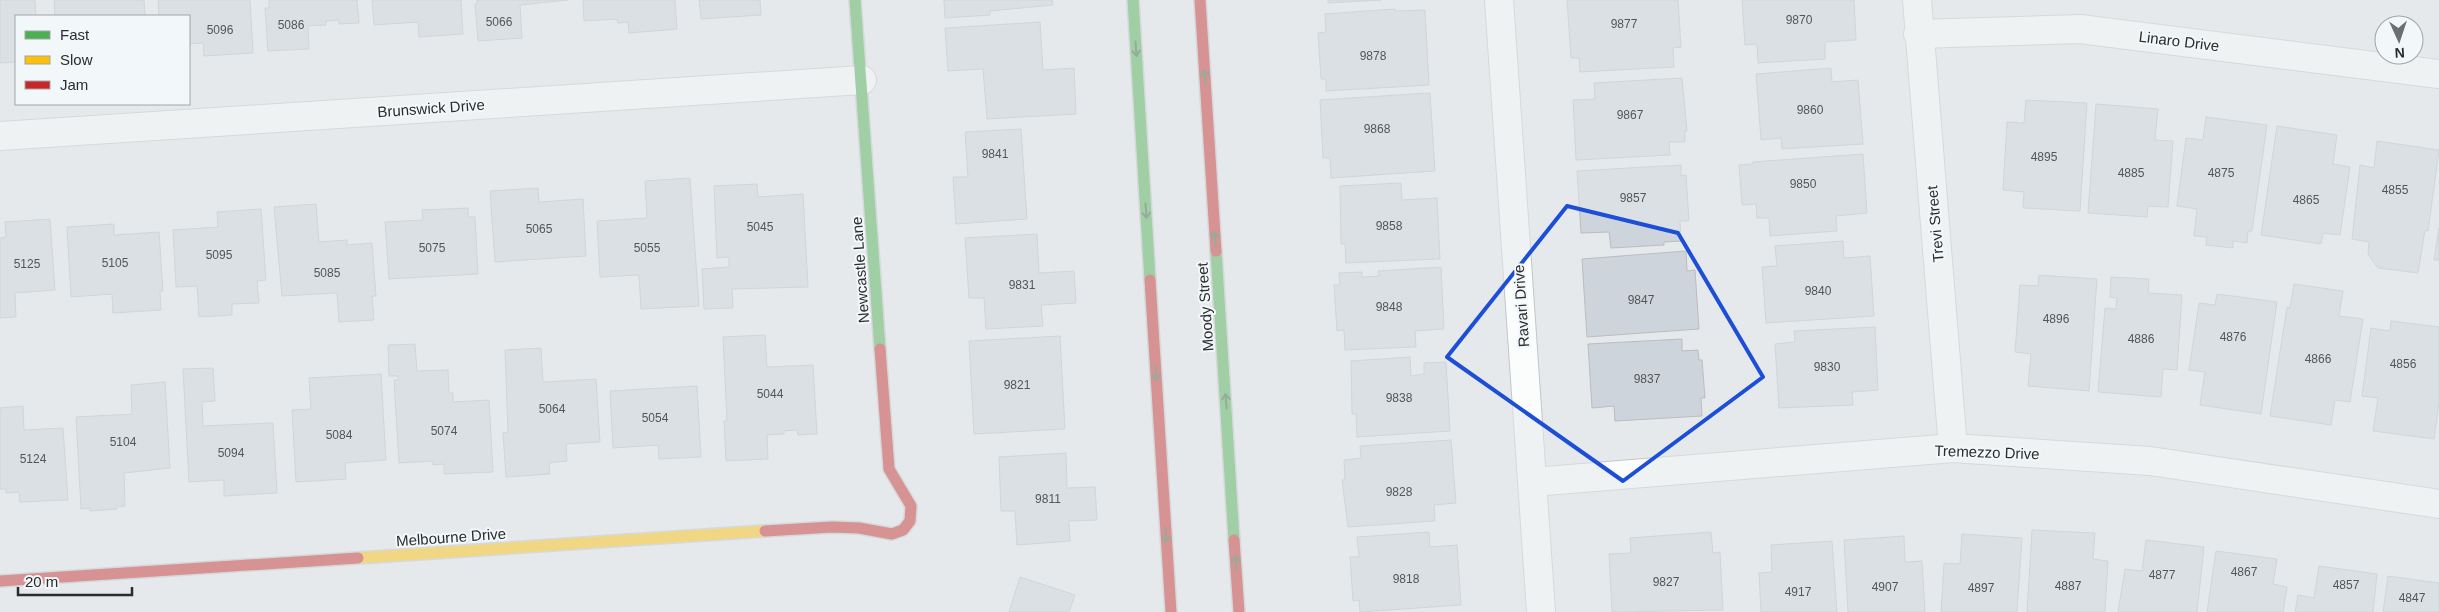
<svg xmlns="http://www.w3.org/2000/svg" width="2439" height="612" viewBox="0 0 2439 612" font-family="Helvetica,sans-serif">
	<rect width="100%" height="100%" fill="#e6e9eb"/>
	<g fill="#cdd4dc" stroke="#bbbdbf">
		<path d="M0,0H35L36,16H16V62L0,63Z"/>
		<path d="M54,0H144L145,16H55Z"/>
		<path d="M158,0H250L253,53L204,56L203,43L189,44V16H159Z"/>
		<path d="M269,0H357L359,23L339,24V20L326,21V25L308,26L309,49L268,51L265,8H269Z"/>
		<path d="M372,0H461L463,34L419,37L418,22L374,25Z"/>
		<path d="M477,0H568L520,5L522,38L478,41L475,4H477Z"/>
		<path d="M583,0H675L677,29L629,33L628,22L618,23L617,19L584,21Z"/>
		<path d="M699,0H760L761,15L701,19Z"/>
		<path d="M944,0H1052L1053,5L990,11V15L945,18Z"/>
		<path d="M1328,0H1381L1328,3Z"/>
		<path d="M1567,0H1678L1681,47L1673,48L1674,67L1580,72L1579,58H1571Z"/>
		<path d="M1742,0H1854L1856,40L1825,42V59L1758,63L1757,44L1745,45Z"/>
		<path d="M1395,9V11L1425,10L1429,85L1326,91V79H1321L1318,33L1326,32L1325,14Z"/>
		<path d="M1040,22L1043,70L1074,68L1076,114L987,119L983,69L948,71L945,28Z"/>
		<path d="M1831,68L1832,82L1858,80L1863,144L1782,149L1781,138L1761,140L1756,74Z"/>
		<path d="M1682,78L1687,131H1685V142H1669L1670,155L1576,160L1573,100L1595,99L1594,83Z"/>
		<path d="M1430,93L1435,171L1331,178L1330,158H1323L1320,100Z"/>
		<path d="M2026,100L2087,103L2080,211L2023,208L2024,192L2003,190L2007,122L2024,123Z"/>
		<path d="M2096,104L2158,109L2155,140L2173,141L2168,207L2148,206L2147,217L2088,213Z"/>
		<path d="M2206,117L2267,125L2252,231H2248L2247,243L2233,241V248L2206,245L2207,237L2194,236L2197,209L2177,206L2186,138L2203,140Z"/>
		<path d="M2277,126L2337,135L2333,164L2350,167L2340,235L2323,233L2321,244L2261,235Z"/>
		<path d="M1021,129L1027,219L956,224L953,177H968L965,132Z"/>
		<path d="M2377,141L2439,150L2428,231L2425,230L2418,273L2378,268L2368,254L2369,242L2352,239L2360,165L2374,168Z"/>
		<path d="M1863,154L1867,213L1836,216L1837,231L1770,236L1769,218H1757L1756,204L1742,205L1739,165L1753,164V162Z"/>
		<path d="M1681,165V176L1686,175L1689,221H1680L1681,241L1664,242V245L1611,248L1609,232L1581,233L1577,171Z"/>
		<path d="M690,178L699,306L641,309L639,275L600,277L597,221L647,218L645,181Z"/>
		<path d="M1401,183L1402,200L1437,198L1440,259L1346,263L1345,244H1341L1340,186Z"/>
		<path d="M757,184L758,197L803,194L808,287L732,289L733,308L704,309L702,269L729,267V257L717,258L714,186Z"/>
		<path d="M538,188L539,202L583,199L586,256L495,262L490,191Z"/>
		<path d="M316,204L319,242L347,240V245L372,243L376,296H372L374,320L339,322L337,293L282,296L274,207Z"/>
		<path d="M468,208V217H475L478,274L389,279L385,222L423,220L422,210Z"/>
		<path d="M261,209L266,280L257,281L259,303L232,304V315L199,317L197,286L176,287L173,230L218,227L217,212Z"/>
		<path d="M50,219L55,290L15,293L16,317L0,318V238L6,237L5,222Z"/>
		<path d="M114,224V235L159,232L163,291H160L161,310L113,313L112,294L71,297L67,227Z"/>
		<path d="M2439,228V260H2434Z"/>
		<path d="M1037,234L1039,273L1074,271L1076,303L1041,305L1043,326L986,329L984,298H969L965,238Z"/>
		<path d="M1843,241L1844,258L1870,256L1874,316L1766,323L1762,267L1777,266L1775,246Z"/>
		<path d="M1686,251L1687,271L1695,270L1699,329L1587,337L1582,259Z"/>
		<path d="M1441,267L1444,329L1415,331L1416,347L1345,350L1344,330L1337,331L1334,285H1340L1339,273L1362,272V277L1379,276L1378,271Z"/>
		<path d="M2039,275L2097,279L2089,391L2028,386L2031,354L2015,352L2020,285L2038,286Z"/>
		<path d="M2111,277L2149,279L2148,293L2182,295L2177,370L2163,369L2161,397L2098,392L2105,308L2116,309L2117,298L2110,297Z"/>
		<path d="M2294,284L2343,291L2339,316L2363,319L2350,402L2335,400L2331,425L2270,416L2287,307L2290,308Z"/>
		<path d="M2217,294L2277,302L2261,414L2200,405L2205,372L2189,370L2199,303L2215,305Z"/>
		<path d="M2391,321L2439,327V402L2434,439L2373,431L2378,398L2362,396L2371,328L2390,331Z"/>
		<path d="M1875,327L1878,390L1852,392L1853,405L1779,408L1775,344L1795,342L1794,331Z"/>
		<path d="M765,335L767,367L813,365L817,434L798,435L797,430L784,431V434L767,435L768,459L726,461L724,421H727L723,337Z"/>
		<path d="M1060,336L1065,429L974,434L969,341Z"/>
		<path d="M1682,339V351L1698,350L1699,360H1702L1705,398H1701L1702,416L1615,421L1614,406L1592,408L1588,344Z"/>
		<path d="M415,344L417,371L448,370L449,393H453V402L489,400L493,472L444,474V464L433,465V461L399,463L394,380H398V376H389L388,345Z"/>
		<path d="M541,348L543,382L596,379L600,442L566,444L567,461L549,463L550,474L506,477L503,433L508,432L505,350Z"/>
		<path d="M1410,357L1411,376L1424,374V363L1446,362L1450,431L1357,437L1356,414H1352L1351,361Z"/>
		<path d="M213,368L215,401L202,402L203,426L273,423L277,493L224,496V480L189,482L183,369Z"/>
		<path d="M381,374L386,460L345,463L346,479L296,482L292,410L311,409L309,378Z"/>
		<path d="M165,382L170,468L124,473L125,506L117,507V509L90,511V508L81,509L76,417L132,414L131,385Z"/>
		<path d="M697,386L701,457L659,459L658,445L613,448L610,391Z"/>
		<path d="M23,406L24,430L63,428L68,500L20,502L19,492L6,493V489H0V408Z"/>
		<path d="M1451,440L1456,503L1434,505L1435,521L1348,527L1342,480H1345L1344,460L1361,458L1360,446Z"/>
		<path d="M1066,453L1067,488L1095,487L1097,520L1069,521L1070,541L1017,545L1015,511H1001L999,457Z"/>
		<path d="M2032,530L2095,533L2093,559L2108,561L2105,612H2027Z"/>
		<path d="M1429,532L1430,547L1457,545L1461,605L1360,612L1359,600L1353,601L1350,557H1359L1357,537Z"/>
		<path d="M1711,532L1713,553L1720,552L1723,610L1612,612L1609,554L1631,553L1630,538Z"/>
		<path d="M1962,534L2022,538L2017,612H1941L1944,563L1960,564Z"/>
		<path d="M1904,536L1905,562L1922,561L1925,612H1848L1844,540Z"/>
		<path d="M2146,540L2204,547L2197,612H2118L2125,569L2142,571Z"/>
		<path d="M1832,541L1837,612H1761L1759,573L1772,572L1771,545Z"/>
		<path d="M2216,551L2277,559L2273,584L2287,587L2283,612H2207Z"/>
		<path d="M2319,566L2377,574L2373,612H2295L2298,595L2314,598Z"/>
		<path d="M2388,576L2439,583V612H2383Z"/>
		<path d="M1020,577L1075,595L1069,612H1009Z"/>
	</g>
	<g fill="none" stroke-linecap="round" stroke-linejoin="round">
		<g stroke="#c4c6c8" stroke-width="30">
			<g id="street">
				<path d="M1499,0L1541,612"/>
				<path d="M1917,0L1953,448"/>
				<path d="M1918,34L2080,29L2439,74"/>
				<path d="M0,136L862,80"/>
				<path d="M1533,482L1953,448L2150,461L2439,504"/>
			</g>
		</g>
		<g stroke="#c4c6c8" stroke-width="14">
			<g id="fast">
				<path d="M855,0L880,349"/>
				<path d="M1133,0L1150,280"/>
				<path d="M1216,251L1234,540"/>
			</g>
		</g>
		<g stroke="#c4c6c8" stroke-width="14">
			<path id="slow" d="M358,558L765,531"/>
		</g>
		<g stroke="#c4c6c8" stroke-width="14">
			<g id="jam">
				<path d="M1200,0L1216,251"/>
				<path d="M1150,280L1171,612"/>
				<path d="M765,531L832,527L859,528L892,534L903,530L910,521L911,506L889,469L880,349"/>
				<path d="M1234,540L1239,612"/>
				<path d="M0,581L358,558"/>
			</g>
		</g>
		<use href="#street" stroke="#fbfcfc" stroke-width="28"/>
		<use href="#fast" stroke="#4caf50" stroke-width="11"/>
		<use href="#slow" stroke="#ffc107" stroke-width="11"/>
		<use href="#jam" stroke="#c62828" stroke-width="11"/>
	</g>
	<defs><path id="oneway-shaft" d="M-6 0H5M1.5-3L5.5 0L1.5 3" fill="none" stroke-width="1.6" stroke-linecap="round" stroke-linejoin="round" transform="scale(1.25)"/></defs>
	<g stroke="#38603b">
		<use href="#oneway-shaft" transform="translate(1136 49) rotate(86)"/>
		<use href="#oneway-shaft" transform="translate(1205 77) rotate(-94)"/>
		<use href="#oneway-shaft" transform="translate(1146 211) rotate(86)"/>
		<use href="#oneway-shaft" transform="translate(1215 239) rotate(-94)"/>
		<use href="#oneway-shaft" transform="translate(1156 373) rotate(86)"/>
		<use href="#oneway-shaft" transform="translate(1226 401) rotate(-94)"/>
		<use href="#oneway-shaft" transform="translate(1166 535) rotate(86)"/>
		<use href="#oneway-shaft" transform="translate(1236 563) rotate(-94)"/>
	</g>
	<path d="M0 0H2439V612H0ZM1567,206L1678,233L1763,377L1623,481L1447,357Z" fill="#e6e9eb" fill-opacity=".55" fill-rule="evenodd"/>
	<path fill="none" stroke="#1d4ed8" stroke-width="4" stroke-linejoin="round" d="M1567,206L1678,233L1763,377L1623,481L1447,357Z"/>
	<g text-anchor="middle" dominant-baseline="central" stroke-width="4" stroke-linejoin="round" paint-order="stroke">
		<g font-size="12" fill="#545659">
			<text x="1799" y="20">9870</text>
			<text x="499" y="22">5066</text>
			<text x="1624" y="24">9877</text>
			<text x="291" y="25">5086</text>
			<text x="220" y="30">5096</text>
			<text x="1373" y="56">9878</text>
			<text x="1810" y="110">9860</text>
			<text x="1630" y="115">9867</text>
			<text x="1377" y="129">9868</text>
			<text x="995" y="154">9841</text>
			<text x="2044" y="157">4895</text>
			<text x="2131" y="173">4885</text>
			<text x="2221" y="173">4875</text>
			<text x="1803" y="184">9850</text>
			<text x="2395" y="190">4855</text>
			<text x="1633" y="198">9857</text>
			<text x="2306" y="200">4865</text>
			<text x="1389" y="226">9858</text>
			<text x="760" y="227">5045</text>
			<text x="539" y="229">5065</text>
			<text x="432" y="248">5075</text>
			<text x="647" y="248">5055</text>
			<text x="219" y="255">5095</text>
			<text x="115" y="263">5105</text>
			<text x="27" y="264">5125</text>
			<text x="327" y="273">5085</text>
			<text x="1022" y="285">9831</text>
			<text x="1818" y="291">9840</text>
			<text x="1641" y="300">9847</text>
			<text x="1389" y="307">9848</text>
			<text x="2056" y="319">4896</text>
			<text x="2233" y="337">4876</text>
			<text x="2141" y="339">4886</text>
			<text x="2318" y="359">4866</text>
			<text x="2403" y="364">4856</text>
			<text x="1827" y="367">9830</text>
			<text x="1647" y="379">9837</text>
			<text x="1017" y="385">9821</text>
			<text x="770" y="394">5044</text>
			<text x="1399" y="398">9838</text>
			<text x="552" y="409">5064</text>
			<text x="655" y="418">5054</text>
			<text x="444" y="431">5074</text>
			<text x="339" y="435">5084</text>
			<text x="123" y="442">5104</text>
			<text x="231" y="453">5094</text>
			<text x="33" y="459">5124</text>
			<text x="1399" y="492">9828</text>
			<text x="1048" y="499">9811</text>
			<text x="2244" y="572">4867</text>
			<text x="2162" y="575">4877</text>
			<text x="1406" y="579">9818</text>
			<text x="1666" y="582">9827</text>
			<text x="2346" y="585">4857</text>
			<text x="2068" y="586">4887</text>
			<text x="1885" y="587">4907</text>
			<text x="1981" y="588">4897</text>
			<text x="1798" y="592">4917</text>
			<text x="2412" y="598">4847</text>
		</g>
		<g font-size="15" fill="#2b2c2d" stroke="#f2f7fa">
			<text transform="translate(2179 41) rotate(7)">Linaro Drive</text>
			<text transform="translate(431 108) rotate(-4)">Brunswick Drive</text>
			<text transform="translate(1935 224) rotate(-95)">Trevi Street</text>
			<text transform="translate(860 270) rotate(-94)">Newcastle Lane</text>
			<text transform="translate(1521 306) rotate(-94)">Ravari Drive</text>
			<text transform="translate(1205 307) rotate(-94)">Moody Street</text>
			<text transform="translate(1987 452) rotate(2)">Tremezzo Drive</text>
			<text transform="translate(451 537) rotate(-4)">Melbourne Drive</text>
		</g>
	</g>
	<rect x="15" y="15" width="175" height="90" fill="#f2f7fa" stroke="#a2a6a8"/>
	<rect x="25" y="31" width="25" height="8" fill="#4caf50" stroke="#a2a6a8"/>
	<text x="60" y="40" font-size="15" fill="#2b2c2d">Fast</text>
	<rect x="25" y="56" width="25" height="8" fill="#ffc107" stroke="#a2a6a8"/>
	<text x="60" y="65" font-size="15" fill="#2b2c2d">Slow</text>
	<rect x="25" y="81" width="25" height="8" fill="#c62828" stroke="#a2a6a8"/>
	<text x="60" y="90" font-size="15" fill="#2b2c2d">Jam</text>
	<g transform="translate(2399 40) rotate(177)"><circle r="24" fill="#f2f7fa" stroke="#a2a6a8"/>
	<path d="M0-4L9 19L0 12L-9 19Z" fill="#6c6e70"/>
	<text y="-8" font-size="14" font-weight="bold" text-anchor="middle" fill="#2b2c2d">N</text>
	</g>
	<path d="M18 587v8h114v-8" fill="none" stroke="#2b2c2d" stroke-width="2.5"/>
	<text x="25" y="587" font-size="15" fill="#2b2c2d" stroke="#f2f7fa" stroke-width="4" paint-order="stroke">20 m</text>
</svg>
